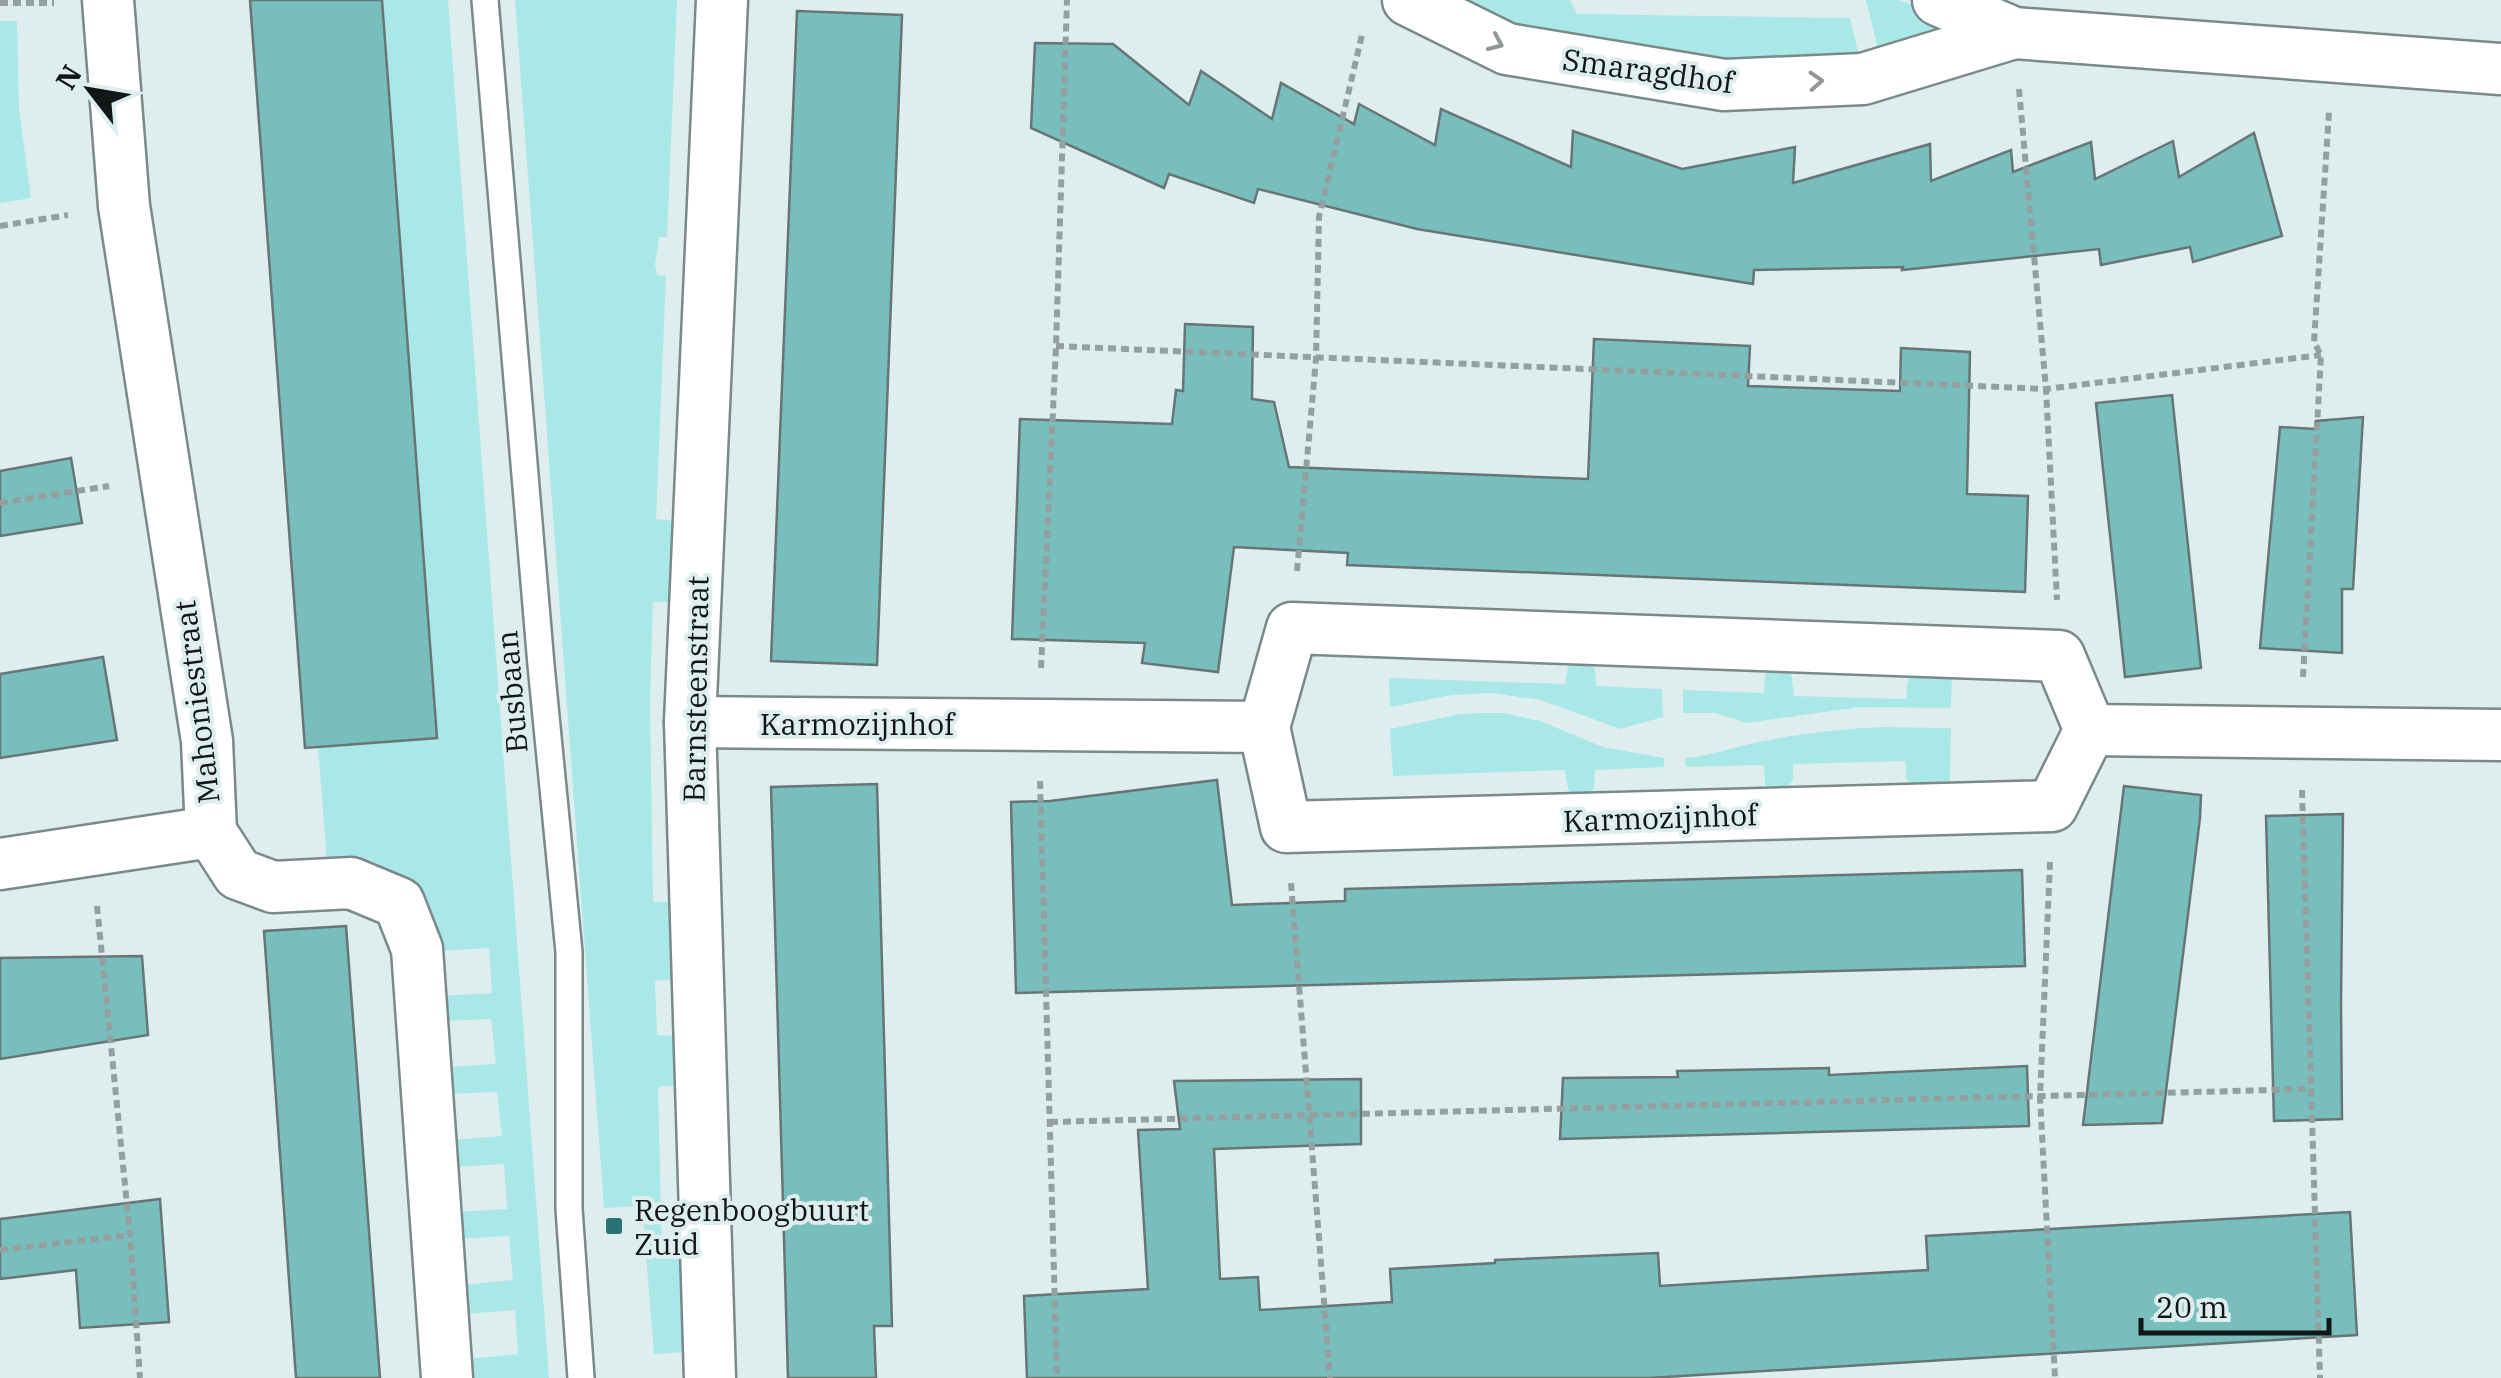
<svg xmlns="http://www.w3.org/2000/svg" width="2501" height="1378" viewBox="0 0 2501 1378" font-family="'IBM Plex Serif',serif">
	<rect width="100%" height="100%" fill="#deeeee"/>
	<g fill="#aae8e7">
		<path d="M383,0H448L549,1378H470L468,1359L518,1354L515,1310L465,1314L463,1285L513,1280L509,1236L459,1239L457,1212L507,1209L504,1164L454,1167L452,1140L502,1136L497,1092L448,1094L446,1067L496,1064L491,1019L443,1021L441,996L492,993L489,948L438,951C437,940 437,929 433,918C424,887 383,860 351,860C343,860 335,862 327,862L318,747L437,738Z"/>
		<path d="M515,0H677L667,237H659L655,264L657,275L666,276L656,519L678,521L675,602H653L650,701L653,902H675L677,979L655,981L657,1035L678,1036L680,1085L658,1087L662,1253L684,1252L688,1352L654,1354L642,1206L604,1208Z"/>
		<path d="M1430,0H1570L1577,14L1850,18L1860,60L1808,66L1591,53Z"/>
		<path d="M1866,0H1898L1946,16L1956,28L1880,57Z"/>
		<path d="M0,21H17L19,109L31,198L0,203Z"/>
		<path d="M1574,661L1591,663L1595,669L1596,686L1662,689L1663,717L1620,729L1541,700L1491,693L1452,695L1390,707L1389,678L1565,684L1568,667Z"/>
		<path d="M1773,669H1786L1791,672L1794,696L1906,699C1908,689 1904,679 1915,674L1952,676L1951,708L1860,707L1746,723L1716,713H1683V690L1764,693L1765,675Z"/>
		<path d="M1482,713H1503L1540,721L1603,747L1664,758V767L1595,770L1594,789C1570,809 1567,788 1565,770L1393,776L1390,729L1460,714Z"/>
		<path d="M1881,727L1951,728L1950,785L1914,786C1903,781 1907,771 1905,761L1793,764V781L1784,789H1768L1765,784L1764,765L1686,767L1685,758C1709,756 1731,748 1754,743C1795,734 1839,729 1881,727Z"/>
	</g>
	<g fill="#78bebd" stroke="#677675" stroke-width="2.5">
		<path d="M250,0H382L437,738L305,748Z"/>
		<path d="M797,11L902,15L877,665L771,661Z"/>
		<path d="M1035,43L1113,44L1189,105L1201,71L1272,119L1281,83L1354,124L1359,104L1435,145L1441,109L1571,167L1573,131L1682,169L1795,147L1793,183L1930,144L1931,181L2011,150L2013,172L2091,142L2095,179L2173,141L2179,177L2254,133L2282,236L2193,262L2190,247L2101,265L2099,249L1902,270L1903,267L1754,270L1753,284L1417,229L1258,189L1254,203L1169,174L1164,188L1031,128Z"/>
		<path d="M1185,324L1253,327L1252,399L1274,402L1289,467L1588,479L1594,339L1750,346L1748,386L1900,391L1901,348L1970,352L1967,494L2028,496L2025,592L1347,565L1348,553L1234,547L1218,672L1142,663L1145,643L1012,639L1020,419L1172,424L1176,390L1183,391Z"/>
		<path d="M2172,395L2201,668L2125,677L2096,403Z"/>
		<path d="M2363,417L2353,589H2342V653L2260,648L2280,427L2315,429L2316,421Z"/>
		<path d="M71,458L82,523L0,536V471Z"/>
		<path d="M103,657L117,740L0,758V674Z"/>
		<path d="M1217,780L1232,905L1345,901V889L2022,870L2025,966L1016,993L1011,802L1050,801Z"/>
		<path d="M877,784L892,1326H874L876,1378H788L771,787Z"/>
		<path d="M2124,786L2201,795L2200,818L2162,1123L2083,1125Z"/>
		<path d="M2343,814L2341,1004L2342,1119L2274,1121L2266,816Z"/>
		<path d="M346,926L380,1378H296L264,931Z"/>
		<path d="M142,956L148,1035L0,1059V958Z"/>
		<path d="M2027,1066L2029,1126L1560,1139L1563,1078L1678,1077L1677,1071L1829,1068V1075Z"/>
		<path d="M1361,1079V1144L1214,1149L1220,1279L1258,1277L1260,1310L1392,1302L1390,1269L1495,1263V1260L1658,1253L1660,1286L1821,1276L1928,1270L1926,1236L2350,1212L2357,1335L1649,1378H1027L1024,1296L1148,1289L1138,1130L1180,1129L1174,1081Z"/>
		<path d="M160,1199L169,1322L80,1328L76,1270L0,1279V1219Z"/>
	</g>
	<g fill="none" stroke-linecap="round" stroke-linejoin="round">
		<g stroke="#7a8989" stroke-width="30">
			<path id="lane" d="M485,0L541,665L569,952V1209L581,1378"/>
		</g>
		<g stroke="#7a8989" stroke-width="55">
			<g id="street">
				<path d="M108,0L124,206L207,741L211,832L238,874L273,887L351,883L399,903L417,949L447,1378"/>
				<path d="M1408,0L1507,49L1724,85L1863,79L2014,33"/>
				<path d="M1938,0L2014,33L2501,69"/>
				<path d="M1292,628L2059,656L2090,730L2052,806L1286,827L1264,727Z"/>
				<path d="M690,722L1264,727"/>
				<path d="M2090,730L2501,735"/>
				<path d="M0,864L211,832"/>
				<path d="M710,1378L690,722L722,0"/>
			</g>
		</g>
		<g stroke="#94a0a0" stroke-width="6" stroke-dasharray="8 5" stroke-linecap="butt">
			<path d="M0,3H54"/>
			<path d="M2019,89L2046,389L2057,600"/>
			<path d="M0,226L68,215"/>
			<path d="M1056,346L2046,389L2321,355"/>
			<path d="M0,503L109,486"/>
			<path d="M1297,571L1316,359L1319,217L1362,35"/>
			<path d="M1041,668L1056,346L1067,0"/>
			<path d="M2303,677L2321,355L2314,342L2329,112"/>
			<path d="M1040,781L1057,1378"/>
			<path d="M2302,790L2320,1378"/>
			<path d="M2050,862L2040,1097L2055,1378"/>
			<path d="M1291,883L1330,1378"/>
			<path d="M97,906L130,1235L140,1378"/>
			<path d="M1050,1122L2311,1089"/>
			<path d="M0,1250L130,1235"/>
		</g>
		<use href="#lane" stroke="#fff" stroke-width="25"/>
		<use href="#street" stroke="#fff" stroke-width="50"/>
	</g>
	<defs><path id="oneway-chevron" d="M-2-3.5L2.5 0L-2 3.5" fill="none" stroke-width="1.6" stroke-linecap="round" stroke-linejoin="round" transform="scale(2.5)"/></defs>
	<g stroke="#949797">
		<use href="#oneway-chevron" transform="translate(1496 43) rotate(24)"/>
		<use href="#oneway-chevron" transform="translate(1816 81) rotate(-3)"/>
	</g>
	<rect fill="#297373" stroke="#deeeee" stroke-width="4" x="604" y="1216" width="20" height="20" rx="5"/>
	<g text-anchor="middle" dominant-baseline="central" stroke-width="8" stroke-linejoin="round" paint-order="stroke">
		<g font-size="30" fill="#111717" stroke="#deeeee">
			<text transform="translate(1648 70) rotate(8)">Smaragdhof</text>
			<text transform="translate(695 689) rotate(-89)">Barnsteenstraat</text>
			<text transform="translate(511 692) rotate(-95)">Busbaan</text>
			<text transform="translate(196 702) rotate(-97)">Mahoniestraat</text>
			<text x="857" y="723">Karmozijnhof</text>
			<text transform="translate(1660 817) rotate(-2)">Karmozijnhof</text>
		</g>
		<g font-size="30" fill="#111717" stroke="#deeeee" text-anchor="start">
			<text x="634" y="1209">Regenboogbuurt<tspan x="634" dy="34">Zuid</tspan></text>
		</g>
	</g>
	<g transform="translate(90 90) rotate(301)" stroke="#deeeee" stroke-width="8" paint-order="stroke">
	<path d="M0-8L18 38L0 25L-18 38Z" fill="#111717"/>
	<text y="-15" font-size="28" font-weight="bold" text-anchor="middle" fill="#111717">N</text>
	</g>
	<path d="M2141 1318v15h188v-15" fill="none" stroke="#111717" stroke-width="5"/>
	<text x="2156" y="1318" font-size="30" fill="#111717" stroke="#deeeee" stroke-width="8" paint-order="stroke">20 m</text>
</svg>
